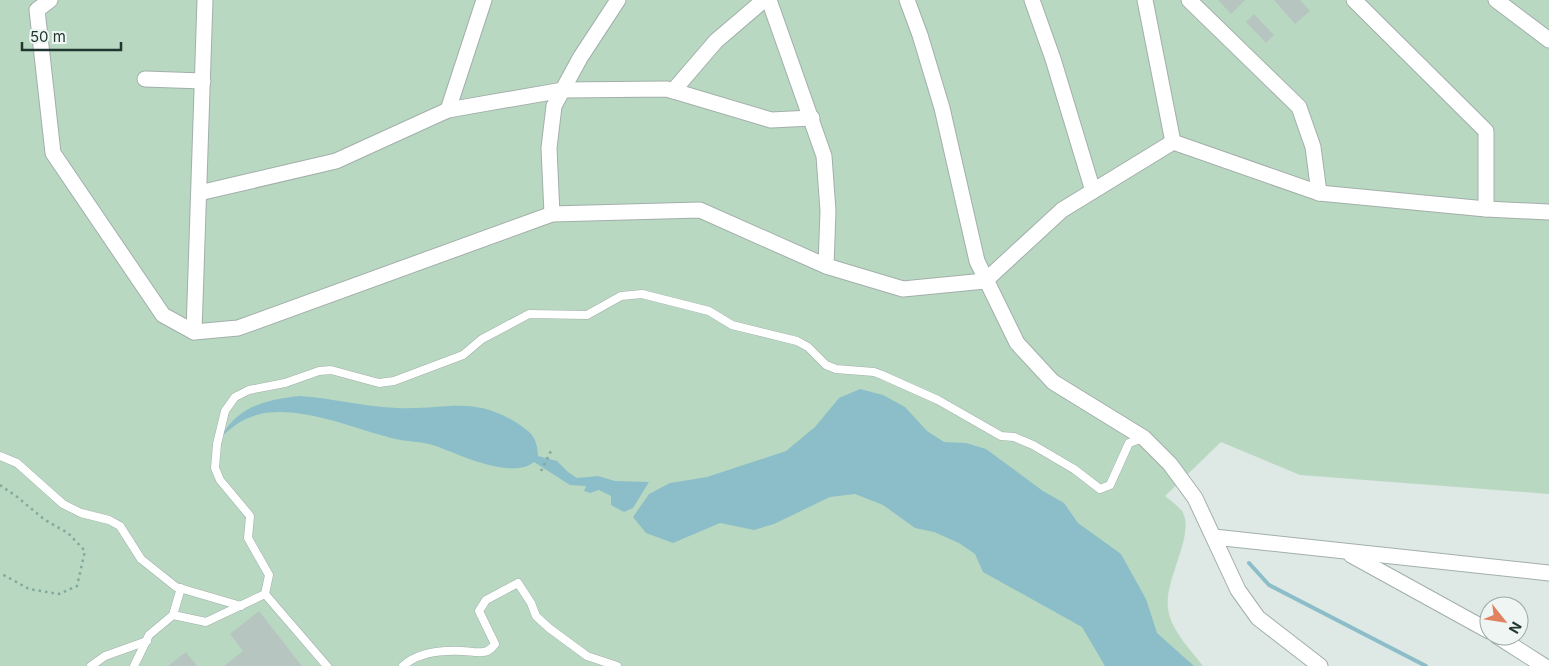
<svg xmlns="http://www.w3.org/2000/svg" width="1549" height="666" viewBox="0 0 1549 666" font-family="Inter,sans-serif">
	<rect width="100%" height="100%" fill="#dee8e4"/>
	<path fill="#b9d8c1" d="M0,0H1549V494L1300,475L1221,442L1165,496C1170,500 1178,506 1182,511C1196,534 1164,579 1168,608C1170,629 1190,649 1203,666H0Z"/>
	<g fill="#8bbec9">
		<path d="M860,389L883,395L905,407L927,431L944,442L966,443L986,449L1043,491L1064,503L1078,523L1121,554L1146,599L1157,633L1194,666H1105L1082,627L983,572L975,554L959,543L934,532L915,528L883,505L855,494L830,497L774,524L754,530L720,523L673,543L646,533L633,517L649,494L670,483L707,477L786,451L815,427L839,398Z"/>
		<path d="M299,396C332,398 365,407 398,408C446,410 472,395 517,423C532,433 537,437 538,456L557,461L568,472L577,478L598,476L615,481L649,482L633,508L624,512L611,505V496L599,490L590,493L584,491L586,486L570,485L534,462C512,480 460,455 436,446C422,441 406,442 391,438C351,428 287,399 246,419C237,423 229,430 221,437C238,406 266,400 299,396Z"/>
	</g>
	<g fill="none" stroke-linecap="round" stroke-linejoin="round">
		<path stroke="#8bbec9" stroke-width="4" d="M1249,563L1269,585L1426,666"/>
	</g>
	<g fill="#b7c5c0">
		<path d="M1218,0H1245L1231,14Z"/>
		<path d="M1274,0H1300L1310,11L1295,24Z"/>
		<path d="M1254,14L1274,35L1266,43L1246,22Z"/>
		<path d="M259,611L302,666H224L243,651L230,634Z"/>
		<path d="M186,652L197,666H168Z"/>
	</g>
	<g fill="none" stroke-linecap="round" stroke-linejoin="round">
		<g stroke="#a2afab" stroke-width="9">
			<g id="lane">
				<path d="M0,456L17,463L63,504L81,513L109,520L120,526L141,559L176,587L241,606"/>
				<path d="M265,594L269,575L248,538L250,516L220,480L215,468L217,444L225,411L235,397L249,390L285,383L319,371L331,370L379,383L394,381L463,355L482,339L529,314L587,315L621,296L642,294L709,311L732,325L797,341L808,347L826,365L836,369L874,372L882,375L938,400L1001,436L1014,437L1033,445L1074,469L1100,489L1110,485L1129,443L1143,438"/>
				<path d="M173,615L181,588"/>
				<path d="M91,666L105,656L147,641"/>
				<path d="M134,666L149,635L173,615L206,622L265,594L327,666"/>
				<path d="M403,666C418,652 443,650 463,651C469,651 476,653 483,652C488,652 492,648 495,644L479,611L486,600L518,583L531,603L536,616L549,628L587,656L617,666"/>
			</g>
		</g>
		<g stroke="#a2afab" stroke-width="17">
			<g id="street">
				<path d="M50,0L37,10L53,153L163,315L194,332L238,328L552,214L700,210L826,266L903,289L985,281L1062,210L1173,142L1319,193L1486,209L1549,212"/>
				<path d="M769,0L824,156L828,211L826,266"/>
				<path d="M907,0L920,35L942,108L977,261L1017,343L1053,382L1144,438L1170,464L1195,498L1238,590L1258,618L1320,666"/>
				<path d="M1032,0L1053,59L1093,191"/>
				<path d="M1145,0L1173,142"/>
				<path d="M1189,0L1299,107L1313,147L1319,193"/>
				<path d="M1354,0L1486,131V209"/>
				<path d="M1496,0L1549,40"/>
				<path d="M145,79L203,81"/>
				<path d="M673,91L716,41L764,0"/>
				<path d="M448,110L484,0"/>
				<path d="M199,193L336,161L448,110L563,90L667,89L771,120L812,118"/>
				<path d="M552,214L549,148L554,106L580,58L618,0"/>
				<path d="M194,332L205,0"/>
				<path d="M1214,537L1549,573"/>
				<path d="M1351,555L1489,631"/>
				<path d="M1497,636L1544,666"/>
			</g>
		</g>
		<g stroke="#82a99d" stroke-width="2.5" stroke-dasharray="2.5 4" stroke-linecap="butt">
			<path d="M541,471L551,451"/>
			<path d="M0,485L16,496L45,520L68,533L85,551L77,586L59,594L29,589L0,573"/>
		</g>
		<use href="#lane" stroke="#fff" stroke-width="8"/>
		<use href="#street" stroke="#fff" stroke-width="15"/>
	</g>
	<g transform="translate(1504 621) rotate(120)"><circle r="24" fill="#eef5f2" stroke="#9ca9a5"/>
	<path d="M0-4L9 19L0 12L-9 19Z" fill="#e38261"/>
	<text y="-8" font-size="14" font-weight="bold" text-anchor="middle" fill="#213631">N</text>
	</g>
	<path d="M22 42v8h99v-8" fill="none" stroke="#213631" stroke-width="2.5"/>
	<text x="30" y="42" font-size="15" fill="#213631" stroke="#eef5f2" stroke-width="4" paint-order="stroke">50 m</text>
</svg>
